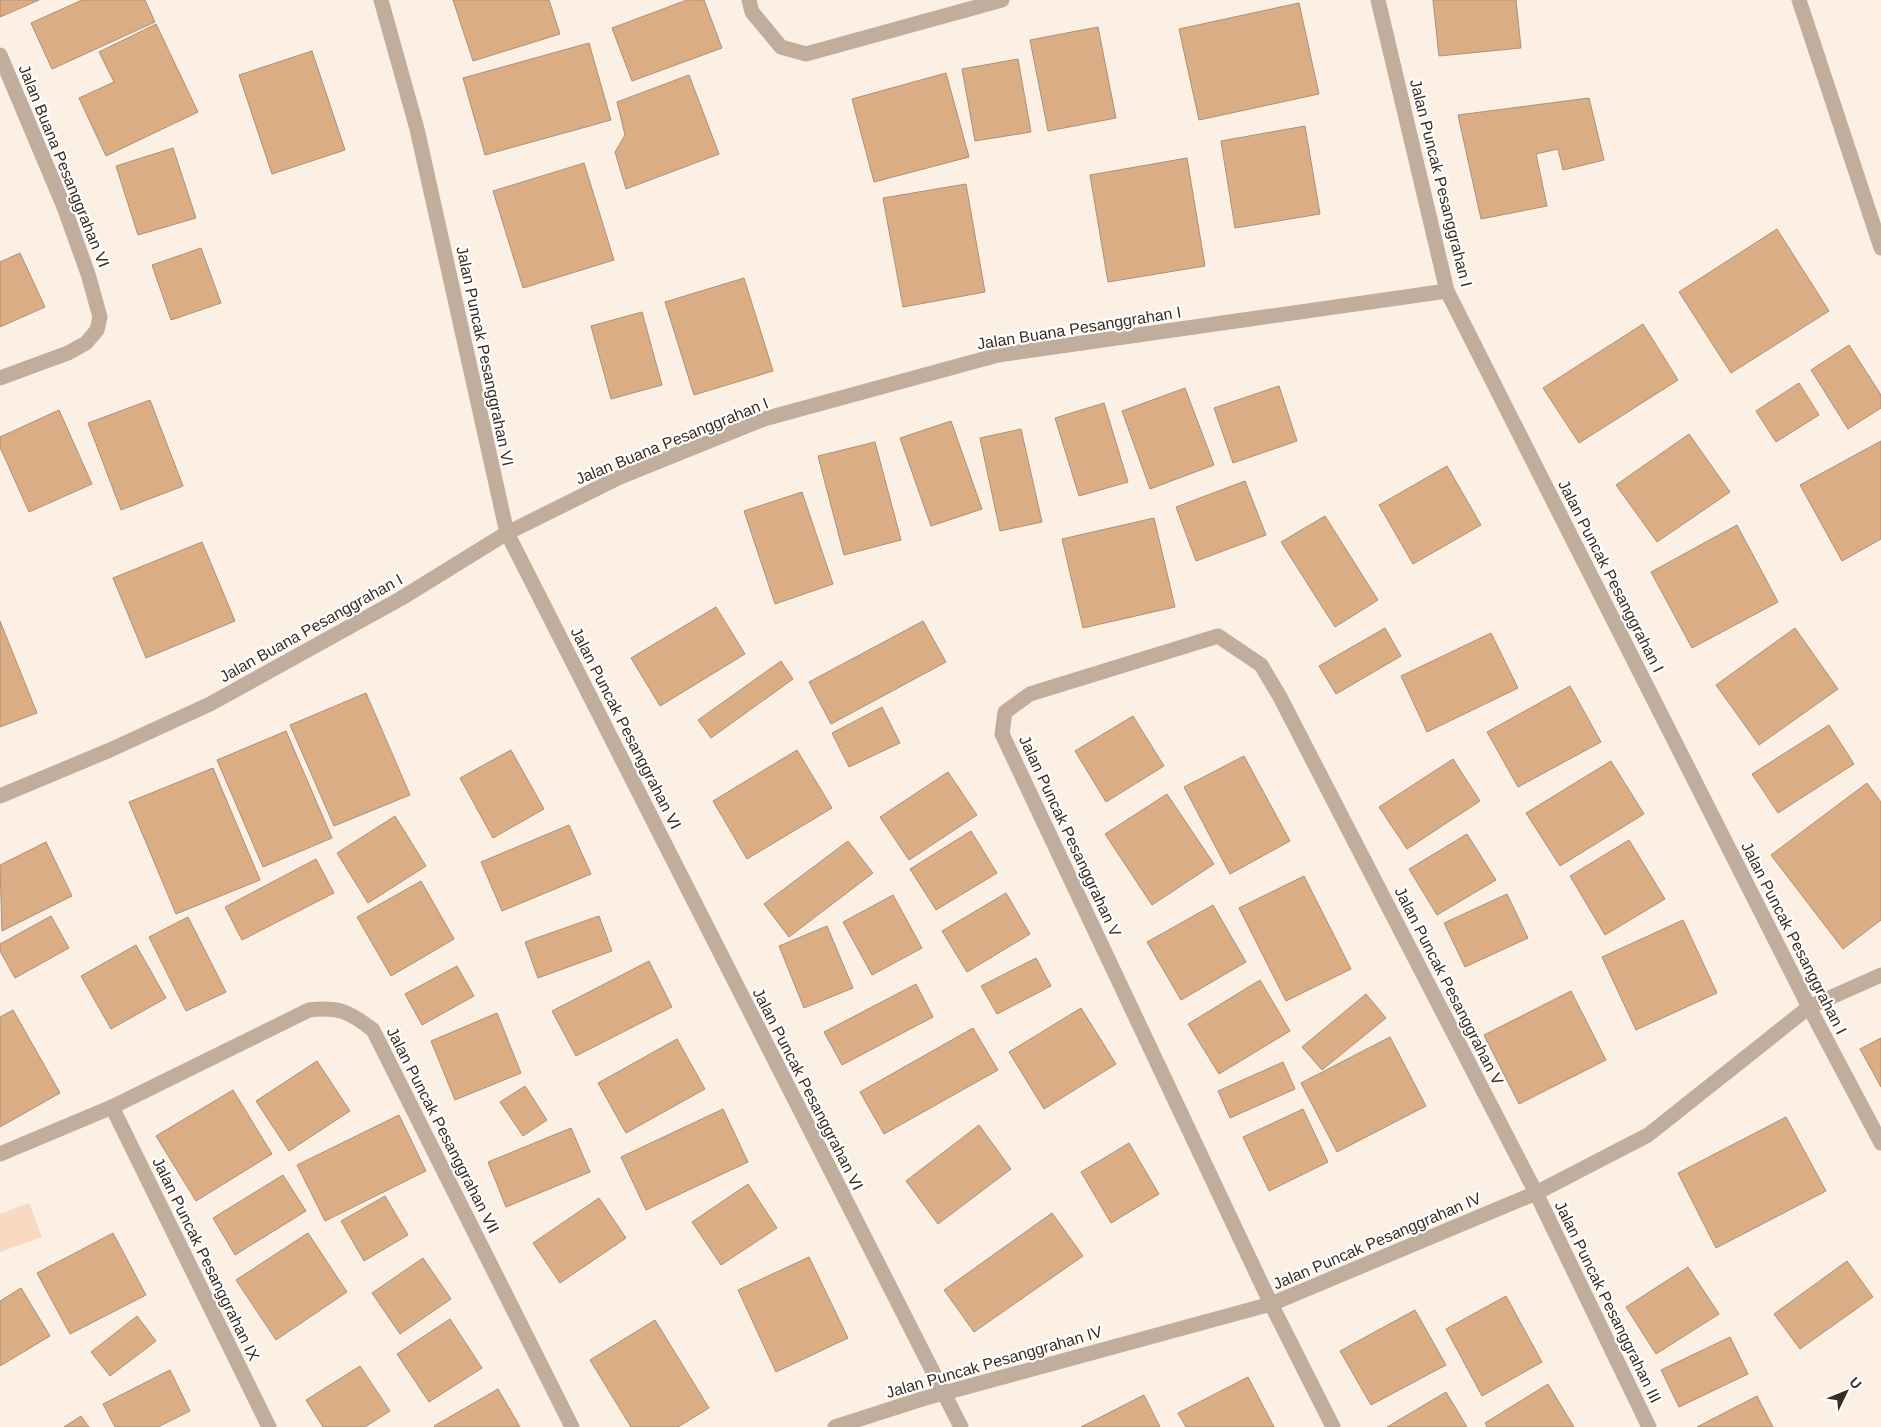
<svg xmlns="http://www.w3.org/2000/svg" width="1881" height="1427" viewBox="0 0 1881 1427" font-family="Helvetica,sans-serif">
	<rect width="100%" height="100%" fill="#fcefe4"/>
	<path fill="#f8d9bf" d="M29,1203L42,1237L0,1252V1214Z"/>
	<g fill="#daad85" stroke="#ad9077">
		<path d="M0,0H39L0,17Z"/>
		<path d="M82,0H145L155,22L52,69L31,23Z"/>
		<path d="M453,0H549L560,34L473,61Z"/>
		<path d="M687,0H704L722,48L632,81L612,28Z"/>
		<path d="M1433,0H1516L1521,48L1439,56Z"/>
		<path d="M1299,3L1319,94L1199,120L1179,29Z"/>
		<path d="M156,24L198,112L106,156L79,98L114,82L99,52Z"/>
		<path d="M1098,27L1116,118L1048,131L1030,40Z"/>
		<path d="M589,43L611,120L485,155L463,78Z"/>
		<path d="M312,51L345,150L272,174L239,75Z"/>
		<path d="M1018,59L1031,132L975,141L962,69Z"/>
		<path d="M946,73L969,157L874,182L852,99Z"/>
		<path d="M689,75L719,154L626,189L615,152L625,135L617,102Z"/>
		<path d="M1589,98L1604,160L1563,170L1558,149L1536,154L1547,206L1481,219L1458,115Z"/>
		<path d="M1305,126L1320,214L1235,228L1221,141Z"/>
		<path d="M173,148L196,218L138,235L116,166Z"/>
		<path d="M1187,158L1205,266L1108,282L1090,175Z"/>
		<path d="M584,163L614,260L523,288L493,191Z"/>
		<path d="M966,184L985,292L903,307L883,198Z"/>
		<path d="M1777,229L1829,311L1731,373L1679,292Z"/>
		<path d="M201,248L221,303L171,320L152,265Z"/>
		<path d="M20,253L45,307L0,327V262Z"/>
		<path d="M744,278L773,371L694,395L665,302Z"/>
		<path d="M642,312L662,385L611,399L591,326Z"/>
		<path d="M1643,324L1678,380L1579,443L1543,388Z"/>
		<path d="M1849,345L1881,395V408L1848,429L1811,370Z"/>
		<path d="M1799,383L1819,415L1776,442L1756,411Z"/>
		<path d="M1279,386L1297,441L1233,463L1214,408Z"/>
		<path d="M1185,388L1214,465L1150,489L1122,411Z"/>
		<path d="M150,400L183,486L121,510L88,423Z"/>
		<path d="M1104,403L1128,482L1079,496L1055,418Z"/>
		<path d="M59,410L92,484L29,512L0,447V437Z"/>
		<path d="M951,421L982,509L931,526L900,438Z"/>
		<path d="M1021,429L1042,522L1000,531L980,438Z"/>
		<path d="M1689,434L1730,492L1657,542L1616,485Z"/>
		<path d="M1881,441V539L1842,561L1800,485Z"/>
		<path d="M875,442L901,540L844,555L818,456Z"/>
		<path d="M1447,466L1481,525L1413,564L1379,505Z"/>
		<path d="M1245,481L1266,535L1196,561L1176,507Z"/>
		<path d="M802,492L833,584L775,604L744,511Z"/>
		<path d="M1325,516L1378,600L1335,627L1281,542Z"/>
		<path d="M1154,518L1175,607L1083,628L1062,539Z"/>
		<path d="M1737,525L1778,602L1692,648L1651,572Z"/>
		<path d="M202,542L235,621L146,658L113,578Z"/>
		<path d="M716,607L745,654L660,706L631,658Z"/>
		<path d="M0,621L37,713L0,727Z"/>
		<path d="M923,621L946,662L831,724L809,682Z"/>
		<path d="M1385,628L1401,656L1336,694L1319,666Z"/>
		<path d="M1795,628L1838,689L1759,745L1716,685Z"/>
		<path d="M1491,633L1518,688L1427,732L1401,676Z"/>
		<path d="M781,661L793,679L711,738L698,720Z"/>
		<path d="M1570,686L1601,742L1518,787L1487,732Z"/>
		<path d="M366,693L410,795L334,826L290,725Z"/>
		<path d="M882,707L900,743L849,767L832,733Z"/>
		<path d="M1133,716L1164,766L1106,802L1075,751Z"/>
		<path d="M1829,725L1854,764L1778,813L1752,774Z"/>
		<path d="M286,731L332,838L263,867L217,760Z"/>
		<path d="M511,750L544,809L493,838L460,778Z"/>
		<path d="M797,750L832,808L747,859L713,801Z"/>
		<path d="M1244,756L1290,841L1230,874L1184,787Z"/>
		<path d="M1453,759L1480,801L1407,849L1379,807Z"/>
		<path d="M1611,761L1644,814L1560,866L1526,813Z"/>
		<path d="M213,768L260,880L176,914L129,802Z"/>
		<path d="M948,772L977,815L909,860L880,817Z"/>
		<path d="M1867,783L1881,802V920L1843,949L1771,855Z"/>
		<path d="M1167,794L1214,864L1152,905L1105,834Z"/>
		<path d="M395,816L426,866L368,903L337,853Z"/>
		<path d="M569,825L591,874L502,911L481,862Z"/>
		<path d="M971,831L997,873L936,910L910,869Z"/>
		<path d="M1467,834L1496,880L1437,915L1409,869Z"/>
		<path d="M1629,840L1665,899L1605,935L1570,876Z"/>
		<path d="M848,841L873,873L789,937L764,904Z"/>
		<path d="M46,842L72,896L2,931L0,865Z"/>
		<path d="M316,859L334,893L242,940L225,907Z"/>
		<path d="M1304,876L1351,969L1286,1001L1239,908Z"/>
		<path d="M421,881L454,939L391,976L357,917Z"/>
		<path d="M1006,893L1030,934L967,972L942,931Z"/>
		<path d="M1507,894L1528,938L1465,967L1444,923Z"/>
		<path d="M893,895L922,948L872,975L843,922Z"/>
		<path d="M1213,905L1246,962L1181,1000L1147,942Z"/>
		<path d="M51,916L69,948L15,978L0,951V944Z"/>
		<path d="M599,916L612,951L538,978L525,942Z"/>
		<path d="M188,917L226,992L186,1011L149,937Z"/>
		<path d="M1683,920L1717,993L1636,1030L1602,957Z"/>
		<path d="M827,926L853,988L804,1008L779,946Z"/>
		<path d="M136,945L166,998L111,1029L81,976Z"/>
		<path d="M1036,958L1051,986L997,1014L981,986Z"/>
		<path d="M649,961L672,1007L576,1056L552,1011Z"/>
		<path d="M457,966L474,996L422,1025L405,994Z"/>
		<path d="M1260,980L1290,1031L1219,1074L1188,1024Z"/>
		<path d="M916,984L933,1017L842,1065L824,1032Z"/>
		<path d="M1571,991L1606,1060L1519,1104L1484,1035Z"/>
		<path d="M1366,994L1386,1018L1322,1070L1302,1047Z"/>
		<path d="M1081,1008L1116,1064L1044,1109L1009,1052Z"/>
		<path d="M13,1010L60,1093L0,1127V1017Z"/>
		<path d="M497,1013L521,1073L455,1100L431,1041Z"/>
		<path d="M973,1028L998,1070L884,1134L860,1092Z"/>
		<path d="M1390,1037L1426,1106L1337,1152L1301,1083Z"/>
		<path d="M1881,1038V1087L1860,1049Z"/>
		<path d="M677,1039L705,1089L626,1133L598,1083Z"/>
		<path d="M317,1061L350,1111L289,1151L256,1101Z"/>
		<path d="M1283,1062L1295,1089L1230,1118L1218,1091Z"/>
		<path d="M525,1086L547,1120L523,1136L500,1102Z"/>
		<path d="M233,1090L272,1154L196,1201L156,1136Z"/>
		<path d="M723,1109L748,1162L646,1210L621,1157Z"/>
		<path d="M1303,1109L1328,1162L1269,1191L1243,1137Z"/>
		<path d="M399,1115L426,1171L325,1221L297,1165Z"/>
		<path d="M1786,1117L1826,1191L1716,1248L1678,1173Z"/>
		<path d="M979,1125L1011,1169L938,1224L906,1181Z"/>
		<path d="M571,1128L590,1172L506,1207L488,1162Z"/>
		<path d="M1129,1143L1159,1194L1111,1223L1081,1172Z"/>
		<path d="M283,1175L306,1211L235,1255L213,1218Z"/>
		<path d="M748,1184L777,1228L721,1265L692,1222Z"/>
		<path d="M385,1196L408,1235L364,1261L341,1221Z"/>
		<path d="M599,1198L626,1238L560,1283L533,1243Z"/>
		<path d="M1052,1213L1083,1256L974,1332L944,1290Z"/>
		<path d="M113,1233L146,1295L70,1334L37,1273Z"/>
		<path d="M308,1233L347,1292L276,1340L236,1280Z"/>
		<path d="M809,1257L848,1338L776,1372L738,1290Z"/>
		<path d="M423,1258L451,1299L400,1334L372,1293Z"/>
		<path d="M1847,1261L1873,1297L1800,1349L1774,1314Z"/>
		<path d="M1688,1267L1719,1314L1656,1354L1626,1307Z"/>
		<path d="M21,1288L50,1336L0,1366V1301Z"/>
		<path d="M1506,1296L1542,1362L1482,1396L1446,1329Z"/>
		<path d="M1415,1310L1446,1365L1371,1405L1340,1351Z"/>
		<path d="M137,1316L156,1341L110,1376L91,1352Z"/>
		<path d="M450,1319L482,1368L429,1402L397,1354Z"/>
		<path d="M655,1320L709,1408L678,1427H631L590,1360Z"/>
		<path d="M1730,1337L1748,1374L1679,1407L1661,1370Z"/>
		<path d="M360,1366L390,1411L365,1427H323L306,1400Z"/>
		<path d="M170,1370L190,1411L158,1427H115L103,1404Z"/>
		<path d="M1248,1377L1274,1427H1186L1178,1413Z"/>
		<path d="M1548,1384L1574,1427H1487L1485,1423Z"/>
		<path d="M498,1389L520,1427H435L434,1426Z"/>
		<path d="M1446,1392L1467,1427H1387Z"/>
		<path d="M1144,1395L1160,1427H1081Z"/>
		<path d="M1757,1396L1773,1427H1697Z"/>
		<path d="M81,1416L89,1427H64Z"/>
	</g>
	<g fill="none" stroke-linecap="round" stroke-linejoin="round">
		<g stroke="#c0ad9b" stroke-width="15">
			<path d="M381,0L417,129L507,533L961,1427"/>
			<path d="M749,0L752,12L781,47L806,54L1002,0"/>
			<path d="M1378,0L1447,291L1809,1007L1881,1143"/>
			<path d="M1799,0L1881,248"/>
			<path d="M0,55L64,207L88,274L100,317L97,330L86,343L68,353L0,378"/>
			<path d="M0,796L110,750L210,704L400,599L507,533L620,477L764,419L998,355L1447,291"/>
			<path d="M112,1107L269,1427"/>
			<path d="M0,1154L112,1107L309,1010C338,1006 350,1012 373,1030L572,1427"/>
			<path d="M835,1427L922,1399L1271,1304L1536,1193L1648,1135L1809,1007L1881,975"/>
			<path d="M1333,1427L1271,1304L1002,734L1005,712L1030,694L1218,636L1261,665L1280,697L1536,1193L1649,1427"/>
		</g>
	</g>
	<g text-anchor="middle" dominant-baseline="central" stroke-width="4.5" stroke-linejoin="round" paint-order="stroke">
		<g font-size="16" fill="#392d23" stroke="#fff">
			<text transform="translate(64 166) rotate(68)">Jalan Buana Pesanggrahan VI</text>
			<text transform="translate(1441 183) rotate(76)">Jalan Puncak Pesanggrahan I</text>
			<text transform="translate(1079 328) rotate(-9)">Jalan Buana Pesanggrahan I</text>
			<text transform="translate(485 356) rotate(78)">Jalan Puncak Pesanggrahan VI</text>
			<text transform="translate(672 441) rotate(-22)">Jalan Buana Pesanggrahan I</text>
			<text transform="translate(1611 576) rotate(63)">Jalan Puncak Pesanggrahan I</text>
			<text transform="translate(311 628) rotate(-29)">Jalan Buana Pesanggrahan I</text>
			<text transform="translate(626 728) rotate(63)">Jalan Puncak Pesanggrahan VI</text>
			<text transform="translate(1070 836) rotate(65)">Jalan Puncak Pesanggrahan V</text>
			<text transform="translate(1794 938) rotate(63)">Jalan Puncak Pesanggrahan I</text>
			<text transform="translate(1449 986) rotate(63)">Jalan Puncak Pesanggrahan V</text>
			<text transform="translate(808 1089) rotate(63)">Jalan Puncak Pesanggrahan VI</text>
			<text transform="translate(443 1130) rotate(63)">Jalan Puncak Pesanggrahan VII</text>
			<text transform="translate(1377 1241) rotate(-23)">Jalan Puncak Pesanggrahan IV</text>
			<text transform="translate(206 1259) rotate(64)">Jalan Puncak Pesanggrahan IX</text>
			<text transform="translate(1608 1302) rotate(64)">Jalan Puncak Pesanggrahan III</text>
			<text transform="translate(994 1362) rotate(-16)">Jalan Puncak Pesanggrahan IV</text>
		</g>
	</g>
	<g transform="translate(1846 1392) rotate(47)" stroke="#ffffff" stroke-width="4" paint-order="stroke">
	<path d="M0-4L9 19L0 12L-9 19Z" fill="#392d23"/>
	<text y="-8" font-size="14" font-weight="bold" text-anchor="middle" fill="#392d23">U</text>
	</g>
</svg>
